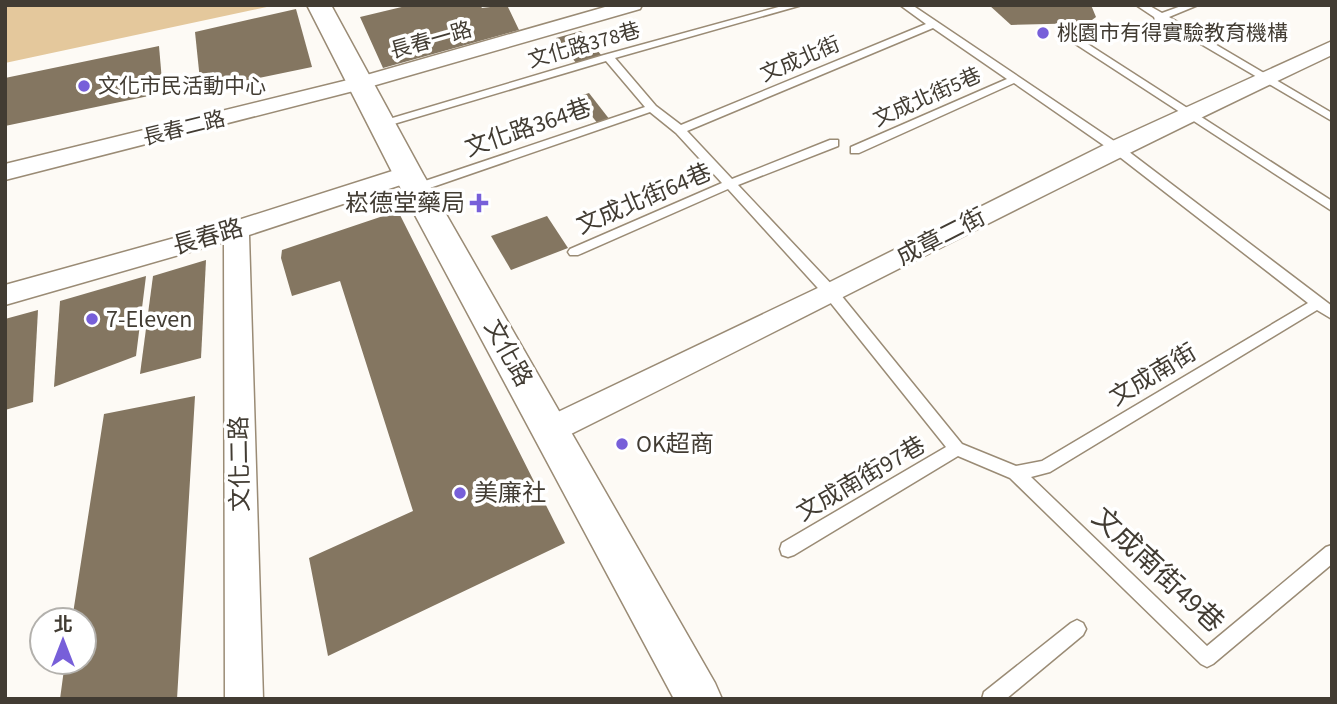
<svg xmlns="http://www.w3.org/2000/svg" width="1337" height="704" viewBox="0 0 1337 704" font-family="'Source Sans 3','Noto Sans TC',sans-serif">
	<rect width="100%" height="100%" fill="#fdfaf5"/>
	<path fill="#e4c89c" d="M5,5H276L5,63Z"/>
	<g fill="#847661">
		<path d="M410,5H480L482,8L507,5L519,30L383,68L360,17Z"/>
		<path d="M989,5H1091L1096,17L1088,23L1011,25Z"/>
		<path d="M296,9L312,67L201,90L195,32Z"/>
		<path d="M581,31L602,56L577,64L556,38Z"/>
		<path d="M159,46L163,93L5,126V78Z"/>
		<path d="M589,93L610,120L598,124L577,97Z"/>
		<path d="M398,211L565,543L328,656L309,558L413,511L340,281L292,296L281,258L282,250Z"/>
		<path d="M547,216L568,248L511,270L491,236Z"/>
		<path d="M206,260L201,358L140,374L153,276Z"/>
		<path d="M146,276L136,356L54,387L60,301Z"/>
		<path d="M38,310L33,402L5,410V319Z"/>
		<path d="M195,396L177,699H60L65,662H84V620H72L104,414Z"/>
	</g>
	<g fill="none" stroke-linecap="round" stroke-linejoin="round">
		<g stroke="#9a8b75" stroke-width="3">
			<g id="service">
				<path d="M786,5H802L615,58L656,106L681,125L926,24L900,5H912L1120,145L1332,306V319L1317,310L1050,472L1031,477L1207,646L1326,547L1332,545V564L1213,664L1207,667L1201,664L1010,478L958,456L794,555L788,557L782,555L780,549L782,543L946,447L826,297L728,189L578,255H570L568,252L570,249L722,183L676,133L650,112L421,191H413V185L645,107L606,61L387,126L383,128L378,124L379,122L604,55ZM933,28L1007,79L851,147V153H859L1014,83L1112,151L1308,303L1042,461L1016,466L962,444L836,289L738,185L838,146V140H830L732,179L687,131Z"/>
				<path d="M1136,5H1148L1162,13L1184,5H1198L1169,17L1332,113V121L1160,20H1155L1154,17Z"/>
				<path d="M1074,39H1080L1332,201V211L1074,43Z"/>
				<path d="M1077,620L1083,623L1086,629L1083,635L1006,699H982L984,692L1071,623Z"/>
			</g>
		</g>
		<g stroke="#9a8b75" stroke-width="3">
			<g id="minor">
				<path d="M612,5H642L640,9L369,87L5,180V164L356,78Z"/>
				<path d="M1332,41V55C1072,178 818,311 561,439L550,443L539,439L535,430L539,421L822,286L1108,143Z"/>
				<path d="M408,166L416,168L420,174L416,180L249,235L263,699H225L224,242L5,305V285L232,222Z"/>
			</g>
		</g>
		<g stroke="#9a8b75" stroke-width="3">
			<path id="tertiary" d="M307,5H331L423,174L715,683L722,699H674L393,174Z"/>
		</g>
		<use href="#service" fill="#fff" fill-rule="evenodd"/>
		<use href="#minor" fill="#fff" fill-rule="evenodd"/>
		<use href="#tertiary" fill="#fff" fill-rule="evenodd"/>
	</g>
	<g fill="#775fd9" stroke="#fff" stroke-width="2.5">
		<circle cx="1043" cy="33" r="7"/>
		<circle cx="84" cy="86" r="7"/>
		<path d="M475.5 192.5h7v7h7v7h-7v7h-7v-7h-7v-7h7z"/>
		<circle cx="92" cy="319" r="7"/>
		<circle cx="622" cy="444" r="7"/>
		<circle cx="460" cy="493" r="7"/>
	</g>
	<g text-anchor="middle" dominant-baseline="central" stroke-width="7" stroke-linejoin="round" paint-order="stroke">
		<g font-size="21" fill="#423c33" stroke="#fff" text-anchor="start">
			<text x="1057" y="33">桃園市有得實驗教育機構</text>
			<text x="98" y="86">文化市民活動中心</text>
		</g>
		<g font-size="21" fill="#423c33" stroke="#fff">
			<text transform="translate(431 40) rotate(-16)">長春一路</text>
			<text transform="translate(584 45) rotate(-16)">文化路378巷</text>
			<text transform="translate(800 59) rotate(-23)">文成北街</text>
			<text transform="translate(927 97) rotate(-24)">文成北街5巷</text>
			<text transform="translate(184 128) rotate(-14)">長春二路</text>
		</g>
		<g font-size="24" fill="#423c33" stroke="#fff">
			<text transform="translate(528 128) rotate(-19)">文化路364巷</text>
			<text transform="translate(644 199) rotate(-23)">文成北街64巷</text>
			<text transform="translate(208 237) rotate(-16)">長春路</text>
			<text transform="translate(941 237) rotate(-27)">成章二街</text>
			<text transform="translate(508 353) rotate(61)">文化路</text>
			<text transform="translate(1153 375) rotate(-31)">文成南街</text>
			<text transform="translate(240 464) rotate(-91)">文化二路</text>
			<text transform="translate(861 479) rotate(-30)">文成南街97巷</text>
		</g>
		<g font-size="24" fill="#423c33" stroke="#fff" text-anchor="start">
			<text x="465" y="203" text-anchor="end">崧德堂藥局</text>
			<text x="106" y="319">7-Eleven</text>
			<text x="636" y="444">OK超商</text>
			<text x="474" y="493">美廉社</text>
		</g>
		<g font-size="28" fill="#423c33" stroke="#fff">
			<text transform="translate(1158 570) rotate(43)">文成南街49巷</text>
		</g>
	</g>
	<rect width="1337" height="704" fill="none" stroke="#423c33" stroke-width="14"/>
	<g transform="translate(63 641)"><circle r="33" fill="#ffffff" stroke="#b3b1ad" stroke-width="2"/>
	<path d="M0-5L12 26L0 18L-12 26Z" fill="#775fd9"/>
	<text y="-10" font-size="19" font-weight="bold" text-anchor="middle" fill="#423c33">北</text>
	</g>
</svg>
